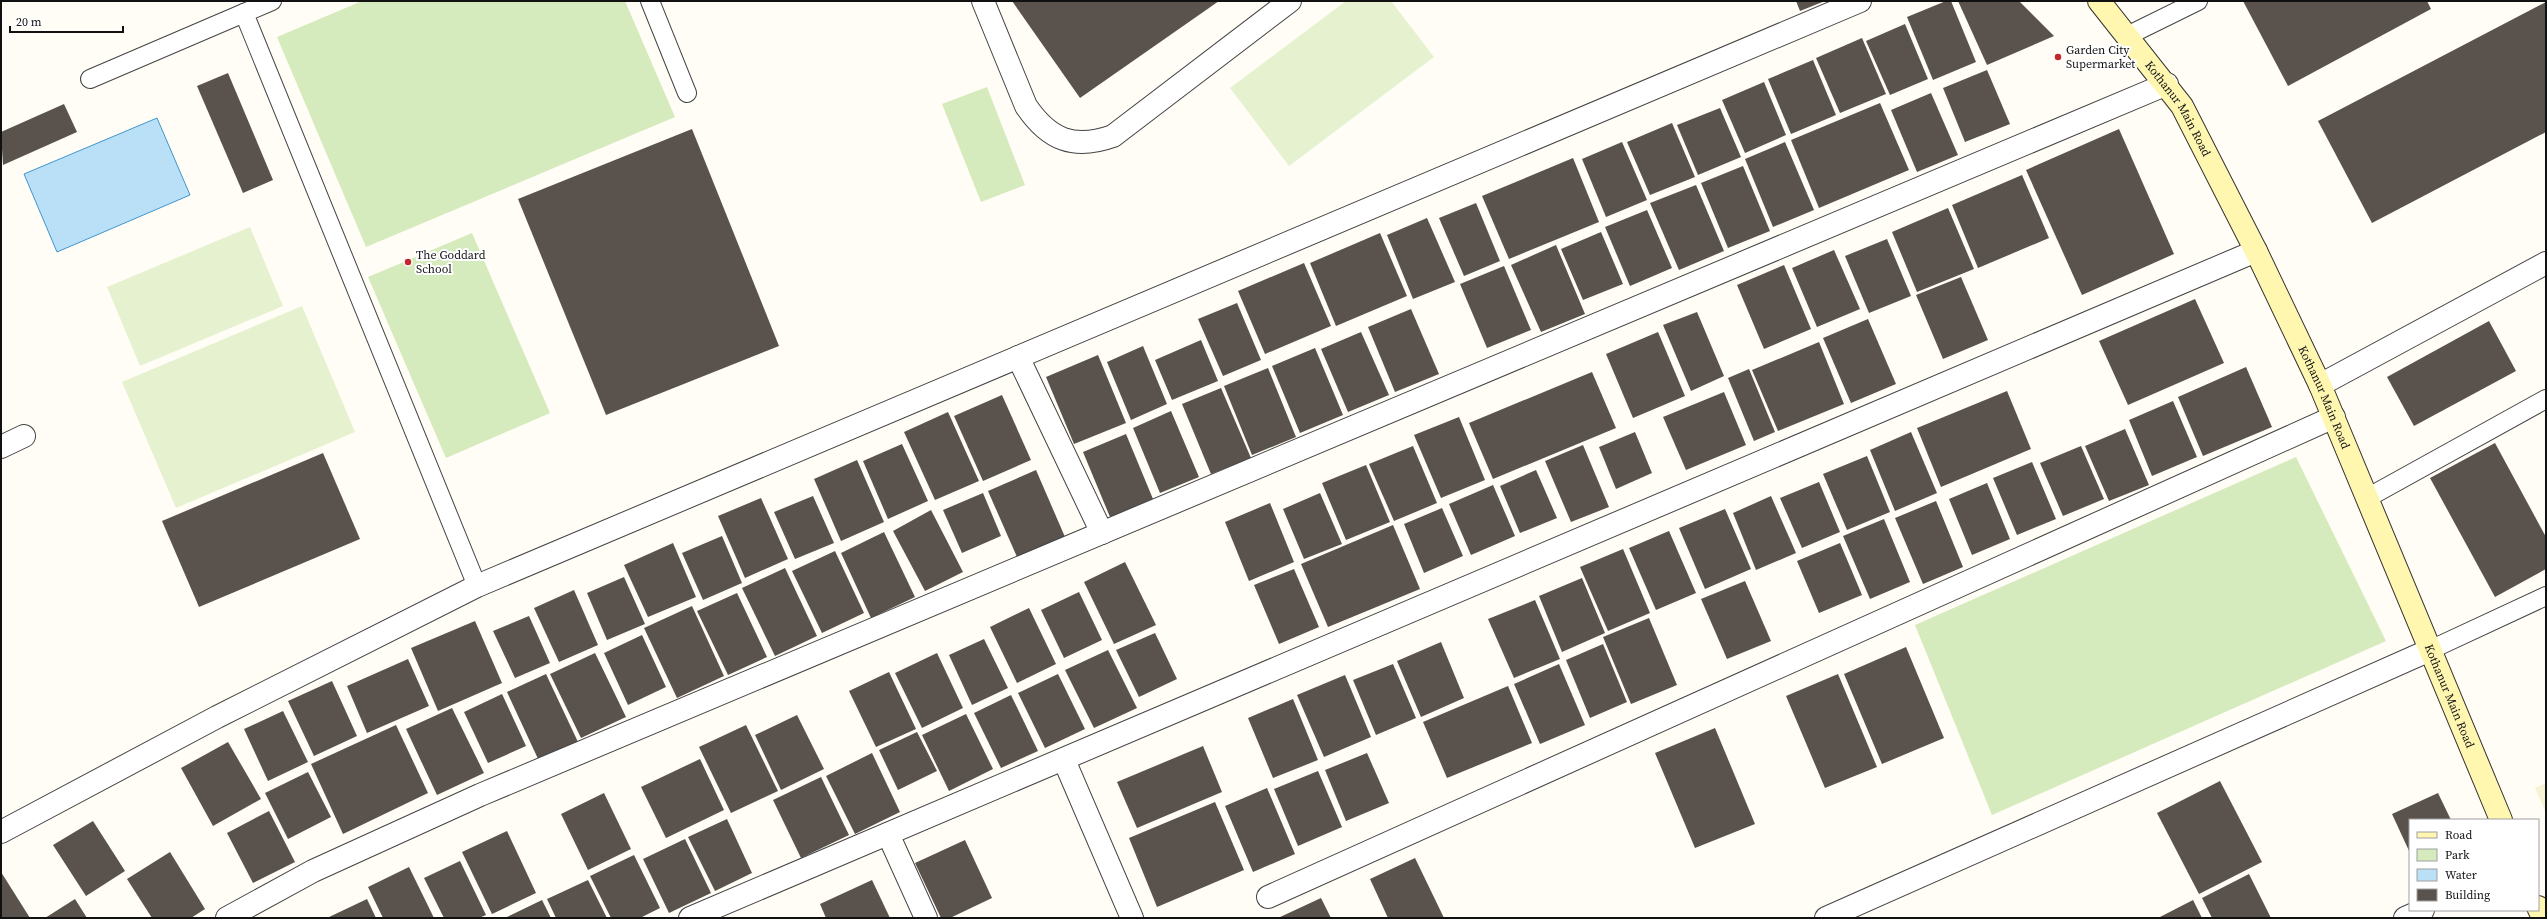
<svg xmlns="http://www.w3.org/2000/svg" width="2547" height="919" viewBox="0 0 2547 919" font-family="'Source Serif 4',serif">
	<rect width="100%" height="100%" fill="#fffdf5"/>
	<path fill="#f6f3d4" d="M2546,783V813L2535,788Z"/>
	<g fill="#d5ebbd">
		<path d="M362,1H625L675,117L366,247L277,37Z"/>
		<path d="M987,87L1025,185L981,202L942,104Z"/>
		<path d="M472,233L550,413L446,458L368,277Z"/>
		<path d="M2296,457L2386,641L1992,815L1915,625Z"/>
	</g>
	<g fill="#e6f2cf">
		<path d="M1346,1H1391L1434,57L1289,166L1230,88Z"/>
		<path d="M250,227L283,306L140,366L107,287Z"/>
		<path d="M302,306L355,432L176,508L122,382Z"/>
	</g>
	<path fill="#b9e0f7" stroke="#3f96cf" d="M157,118L190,195L57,252L24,174Z"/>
	<g fill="#5a524d">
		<path d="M1012,1H1219L1080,98Z"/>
		<path d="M1796,1H1825L1800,11Z"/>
		<path d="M1946,1H1951L1976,62L1933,80L1907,17Z"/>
		<path d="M1958,1H2019L2054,36L1987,65Z"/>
		<path d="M2243,1H2427L2431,9L2288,86Z"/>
		<path d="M2546,2V132L2372,223L2318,121Z"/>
		<path d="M1905,24L1928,79L1890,95L1866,41Z"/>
		<path d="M1862,38L1886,94L1840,113L1816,58Z"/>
		<path d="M1813,60L1836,115L1791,134L1768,79Z"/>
		<path d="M1987,70L2010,124L1965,142L1943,88Z"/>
		<path d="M228,73L273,180L243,193L197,86Z"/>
		<path d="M1764,82L1786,135L1745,153L1722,100Z"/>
		<path d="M1931,93L1958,155L1917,172L1891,110Z"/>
		<path d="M1880,103L1909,170L1819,208L1791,140Z"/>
		<path d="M64,104L77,132L3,165L1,132Z"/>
		<path d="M1720,108L1741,157L1698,175L1677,125Z"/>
		<path d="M1672,123L1695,177L1650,195L1627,142Z"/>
		<path d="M692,129L779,346L606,415L518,199Z"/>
		<path d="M2119,129L2174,254L2082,295L2026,170Z"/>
		<path d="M1622,142L1647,200L1606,217L1582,159Z"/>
		<path d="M1785,142L1814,210L1773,227L1745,159Z"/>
		<path d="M1573,158L1599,222L1509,259L1482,196Z"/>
		<path d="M1743,166L1770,231L1728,248L1701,183Z"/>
		<path d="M2022,175L2049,238L1978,268L1952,205Z"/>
		<path d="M1696,185L1724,251L1679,270L1650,203Z"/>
		<path d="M1476,203L1500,261L1464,276L1439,218Z"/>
		<path d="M1948,208L1974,269L1917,292L1892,232Z"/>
		<path d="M1647,210L1672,268L1630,286L1605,227Z"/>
		<path d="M1427,218L1455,282L1413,299L1387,235Z"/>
		<path d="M1601,232L1623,284L1583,300L1561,249Z"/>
		<path d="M1380,233L1407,296L1336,326L1310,263Z"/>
		<path d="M1887,239L1911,296L1869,313L1845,256Z"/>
		<path d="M1556,245L1585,314L1541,332L1511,265Z"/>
		<path d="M1834,250L1860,309L1817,327L1792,268Z"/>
		<path d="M1304,263L1331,326L1265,354L1238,291Z"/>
		<path d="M1784,265L1811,329L1764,349L1737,285Z"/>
		<path d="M1504,266L1531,330L1487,348L1460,284Z"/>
		<path d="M1961,277L1988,340L1943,359L1916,295Z"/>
		<path d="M2195,299L2224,363L2128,405L2099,341Z"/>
		<path d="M1237,303L1261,360L1223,376L1198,319Z"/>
		<path d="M1411,309L1439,374L1395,392L1368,327Z"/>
		<path d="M1697,312L1724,376L1691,391L1663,325Z"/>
		<path d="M1868,319L1896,384L1851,403L1823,338Z"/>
		<path d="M2489,321L2516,371L2414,426L2387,377Z"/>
		<path d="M1361,332L1389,395L1348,412L1321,349Z"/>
		<path d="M1658,332L1685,396L1633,418L1606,354Z"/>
		<path d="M1201,340L1218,381L1172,400L1155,360Z"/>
		<path d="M1819,342L1844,404L1778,431L1752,370Z"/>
		<path d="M1143,346L1167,404L1131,420L1107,362Z"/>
		<path d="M1315,348L1343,415L1300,433L1272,366Z"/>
		<path d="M1098,355L1126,423L1074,444L1046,377Z"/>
		<path d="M2246,367L2272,427L2203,456L2178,397Z"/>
		<path d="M1268,368L1296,437L1252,455L1224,386Z"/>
		<path d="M1749,369L1775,432L1754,441L1728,378Z"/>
		<path d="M1592,372L1616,428L1493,479L1469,423Z"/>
		<path d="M1221,388L1251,458L1211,474L1182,404Z"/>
		<path d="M2007,391L2031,449L1941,487L1917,428Z"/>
		<path d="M1724,392L1746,445L1686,470L1663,417Z"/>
		<path d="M1002,395L1031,460L983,481L954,416Z"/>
		<path d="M2173,401L2197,457L2152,476L2129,420Z"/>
		<path d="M1171,411L1199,477L1160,493L1133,428Z"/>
		<path d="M948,412L979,481L935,500L904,432Z"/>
		<path d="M1459,417L1485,480L1441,498L1414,435Z"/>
		<path d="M2125,429L2149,485L2109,501L2085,446Z"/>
		<path d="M1635,432L1652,473L1616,489L1599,447Z"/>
		<path d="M1911,432L1937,493L1895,511L1870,450Z"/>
		<path d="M1126,434L1153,499L1110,517L1083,452Z"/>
		<path d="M2495,443L2546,537V569L2495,597L2430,478Z"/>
		<path d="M902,444L928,501L888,519L863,461Z"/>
		<path d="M1583,445L1609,507L1571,522L1545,461Z"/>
		<path d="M1413,446L1437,503L1394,521L1369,464Z"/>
		<path d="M2081,446L2104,499L2063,516L2040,463Z"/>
		<path d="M323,453L360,539L199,607L162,521Z"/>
		<path d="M1867,456L1890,512L1847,530L1823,474Z"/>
		<path d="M857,460L884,522L841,541L814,479Z"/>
		<path d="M2032,462L2056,519L2017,535L1993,478Z"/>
		<path d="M1366,465L1390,522L1346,540L1322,483Z"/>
		<path d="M1036,470L1065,537L1017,557L988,491Z"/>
		<path d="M1536,470L1557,518L1520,533L1500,486Z"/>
		<path d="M1819,482L1840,532L1802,548L1780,498Z"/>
		<path d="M1987,483L2010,539L1972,555L1949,499Z"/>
		<path d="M1493,485L1515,536L1471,555L1449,504Z"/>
		<path d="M983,493L1001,536L962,553L943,510Z"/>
		<path d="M1320,493L1342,544L1304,559L1283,509Z"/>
		<path d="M813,496L834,543L795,559L774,512Z"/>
		<path d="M1771,496L1796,553L1756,570L1733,513Z"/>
		<path d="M761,498L788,559L745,578L718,516Z"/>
		<path d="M1936,501L1963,567L1923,584L1895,518Z"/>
		<path d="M1270,503L1294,562L1249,581L1225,522Z"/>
		<path d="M1442,508L1463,556L1424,573L1404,524Z"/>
		<path d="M1725,509L1751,569L1705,589L1679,528Z"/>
		<path d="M931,510L963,572L925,591L893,531Z"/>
		<path d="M1884,519L1910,582L1870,599L1843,536Z"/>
		<path d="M1393,525L1420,589L1328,627L1301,564Z"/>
		<path d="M1669,531L1696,593L1656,610L1629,548Z"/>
		<path d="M884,532L915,597L871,618L841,553Z"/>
		<path d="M722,536L742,583L703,600L682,553Z"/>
		<path d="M673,543L696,597L648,617L624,565Z"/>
		<path d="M1840,543L1862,595L1819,613L1797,561Z"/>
		<path d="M1623,549L1650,613L1608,631L1580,567Z"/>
		<path d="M835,551L864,613L822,633L792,571Z"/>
		<path d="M1125,562L1156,625L1114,644L1084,582Z"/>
		<path d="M785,568L817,636L775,656L742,588Z"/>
		<path d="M1294,569L1319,627L1279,644L1254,585Z"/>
		<path d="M624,577L645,624L607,640L587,593Z"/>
		<path d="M1582,578L1605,633L1562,652L1539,596Z"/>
		<path d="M1745,581L1771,641L1727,659L1701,599Z"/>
		<path d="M574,590L598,645L559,662L534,608Z"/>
		<path d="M1079,592L1102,640L1064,658L1041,610Z"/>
		<path d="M737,593L767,657L728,675L697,611Z"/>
		<path d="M1535,600L1560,659L1514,678L1488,619Z"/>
		<path d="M692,606L724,676L677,698L644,628Z"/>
		<path d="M1029,608L1056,664L1017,683L990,627Z"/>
		<path d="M529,616L550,663L515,678L493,631Z"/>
		<path d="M1649,618L1677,685L1631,704L1603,637Z"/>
		<path d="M475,621L502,683L438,711L411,648Z"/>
		<path d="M1155,633L1177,679L1139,697L1116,650Z"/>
		<path d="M642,635L666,687L628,705L604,653Z"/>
		<path d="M984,639L1008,688L972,705L949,655Z"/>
		<path d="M1441,642L1464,698L1421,717L1397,661Z"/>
		<path d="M1603,644L1627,702L1590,718L1566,660Z"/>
		<path d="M1906,647L1944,738L1882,764L1844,674Z"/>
		<path d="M1108,650L1137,708L1094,728L1065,670Z"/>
		<path d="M595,653L626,717L581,738L550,674Z"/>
		<path d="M937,653L963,708L922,728L895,673Z"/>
		<path d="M408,659L429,706L367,733L347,686Z"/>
		<path d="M1393,664L1416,718L1376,735L1353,680Z"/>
		<path d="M1559,664L1585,725L1540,744L1514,684Z"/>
		<path d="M889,672L916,729L876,747L849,691Z"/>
		<path d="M546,674L578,742L539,761L507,692Z"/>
		<path d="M1058,674L1085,729L1045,748L1018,693Z"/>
		<path d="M1838,674L1877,767L1825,788L1786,696Z"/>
		<path d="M1345,675L1371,737L1324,757L1297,695Z"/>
		<path d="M332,681L357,736L314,756L288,701Z"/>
		<path d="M1508,686L1532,743L1447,778L1423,722Z"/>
		<path d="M502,694L526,746L488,763L464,712Z"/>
		<path d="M1011,695L1038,751L1001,768L974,713Z"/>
		<path d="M1293,699L1318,760L1273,778L1248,718Z"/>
		<path d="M452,708L484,773L437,795L406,729Z"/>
		<path d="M283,711L308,762L268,781L244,729Z"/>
		<path d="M966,714L993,769L949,791L922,735Z"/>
		<path d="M797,715L824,769L781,790L755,735Z"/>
		<path d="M396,725L428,793L343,834L311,764Z"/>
		<path d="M746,725L778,791L731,813L699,747Z"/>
		<path d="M1715,728L1755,824L1695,848L1655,753Z"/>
		<path d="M917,732L937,771L898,790L879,750Z"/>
		<path d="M228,742L261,799L213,826L181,768Z"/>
		<path d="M1203,746L1222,792L1137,828L1117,782Z"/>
		<path d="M872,753L900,812L855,834L826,776Z"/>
		<path d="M1367,753L1389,803L1346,821L1325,770Z"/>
		<path d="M700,759L724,810L666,838L641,787Z"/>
		<path d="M1318,771L1342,827L1298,846L1274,789Z"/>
		<path d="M308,772L331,817L288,839L265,793Z"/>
		<path d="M821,777L849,835L801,858L773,800Z"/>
		<path d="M2220,781L2262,862L2199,894L2157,813Z"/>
		<path d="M1267,788L1295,854L1253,872L1225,806Z"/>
		<path d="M604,793L631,849L588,870L561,814Z"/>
		<path d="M2438,793L2451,820H2410V853L2392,814Z"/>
		<path d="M1215,802L1244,870L1157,907L1129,838Z"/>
		<path d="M269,811L295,862L253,883L227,833Z"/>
		<path d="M727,819L752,873L715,891L688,837Z"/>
		<path d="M93,821L125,871L86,896L53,845Z"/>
		<path d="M507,831L536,893L492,914L462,852Z"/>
		<path d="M685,839L711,893L669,913L643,859Z"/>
		<path d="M965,840L992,898L950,918H941L915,863Z"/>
		<path d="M170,852L205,909L191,918H152L127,879Z"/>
		<path d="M634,855L660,908L640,918H611L590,876Z"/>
		<path d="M1415,858L1444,918H1388L1370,879Z"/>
		<path d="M460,861L486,915L479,918H444L424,878Z"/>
		<path d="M409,867L434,918H383L368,887Z"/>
		<path d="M1,872L30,918H1Z"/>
		<path d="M2249,874L2271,918H2212L2202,898Z"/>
		<path d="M588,880L607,918H556L547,899Z"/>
		<path d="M872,880L890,918H826L820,904Z"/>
		<path d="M1321,898L1331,918H1278Z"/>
		<path d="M75,899L87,918H45Z"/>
		<path d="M367,899L376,918H327Z"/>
		<path d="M542,900L551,918H505Z"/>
		<path d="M2193,900L2202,918H2158Z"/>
	</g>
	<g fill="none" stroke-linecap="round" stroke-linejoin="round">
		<g stroke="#444" stroke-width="20">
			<g id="service">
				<path d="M272,1L244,13L477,586"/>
				<path d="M650,1L687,93"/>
				<path d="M2129,35L2198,1"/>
				<path d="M90,79L244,13"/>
				<path d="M2367,498L2546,399"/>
				<path d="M2430,650L2546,596"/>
			</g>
		</g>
		<g stroke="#444" stroke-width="24">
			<g id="minor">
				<path d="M983,1L1026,106C1049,140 1074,150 1113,136L1290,1"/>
				<path d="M1018,357L1102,533"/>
				<path d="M2320,385L2546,263"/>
				<path d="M1,447L24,436"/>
				<path d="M1064,760L1132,918"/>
				<path d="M1,832L217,717L477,586L1860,1"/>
				<path d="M888,834L926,918"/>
				<path d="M1268,897L2334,417"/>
				<path d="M227,918L313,871L480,795L2167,84"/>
				<path d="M690,918L2256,251"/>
				<path d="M1826,918L2430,650"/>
				<path d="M2405,918L2423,910"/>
			</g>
		</g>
		<g stroke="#333" stroke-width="24">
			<g id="secondary">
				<path id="s1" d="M2099,1L2182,106L2256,251L2320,385L2501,820"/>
				<path d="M2538,907L2543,918"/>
			</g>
		</g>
		<use href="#service" stroke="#fff" stroke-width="18"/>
		<use href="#minor" stroke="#fff" stroke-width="22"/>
		<use href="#secondary" stroke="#fff6b0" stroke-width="22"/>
	</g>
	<g fill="#c4262e" stroke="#fff" stroke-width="1.5">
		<circle cx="2058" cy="57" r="4"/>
		<circle cx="408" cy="262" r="4"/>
	</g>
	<g text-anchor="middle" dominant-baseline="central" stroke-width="4" stroke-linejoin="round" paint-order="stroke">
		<g font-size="12" fill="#111" stroke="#fff" text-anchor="start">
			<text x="2066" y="50">Garden City<tspan x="2066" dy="14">Supermarket</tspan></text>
			<text x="416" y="255">The Goddard<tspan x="416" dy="14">School</tspan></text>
		</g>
		<g font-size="12" fill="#111" stroke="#fff">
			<text stroke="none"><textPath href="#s1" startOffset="134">Kothanur Main Road</textPath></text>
			<text stroke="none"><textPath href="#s1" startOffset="458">Kothanur Main Road</textPath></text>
			<text stroke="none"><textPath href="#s1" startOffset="782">Kothanur Main Road</textPath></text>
		</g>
	</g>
	<rect width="2547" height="919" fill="none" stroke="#111111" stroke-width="4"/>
	<rect x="2409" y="819" width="130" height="92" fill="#ffffff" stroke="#a0a0a0"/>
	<rect x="2417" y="832" width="20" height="6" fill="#fff6b0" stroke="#a0a0a0"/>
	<text x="2445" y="839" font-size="12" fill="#111111">Road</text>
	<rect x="2417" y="849" width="20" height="12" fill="#d5ebbd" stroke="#a0a0a0"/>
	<text x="2445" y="859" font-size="12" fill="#111111">Park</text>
	<rect x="2417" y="869" width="20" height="12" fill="#b9e0f7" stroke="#a0a0a0"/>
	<text x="2445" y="879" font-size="12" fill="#111111">Water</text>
	<rect x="2417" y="889" width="20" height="12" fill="#5a524d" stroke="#a0a0a0"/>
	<text x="2445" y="899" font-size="12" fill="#111111">Building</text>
	<path d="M10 26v6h113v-6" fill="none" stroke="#111111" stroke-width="2"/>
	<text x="16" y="26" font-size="12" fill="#111111" stroke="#ffffff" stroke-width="3" paint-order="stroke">20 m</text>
</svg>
